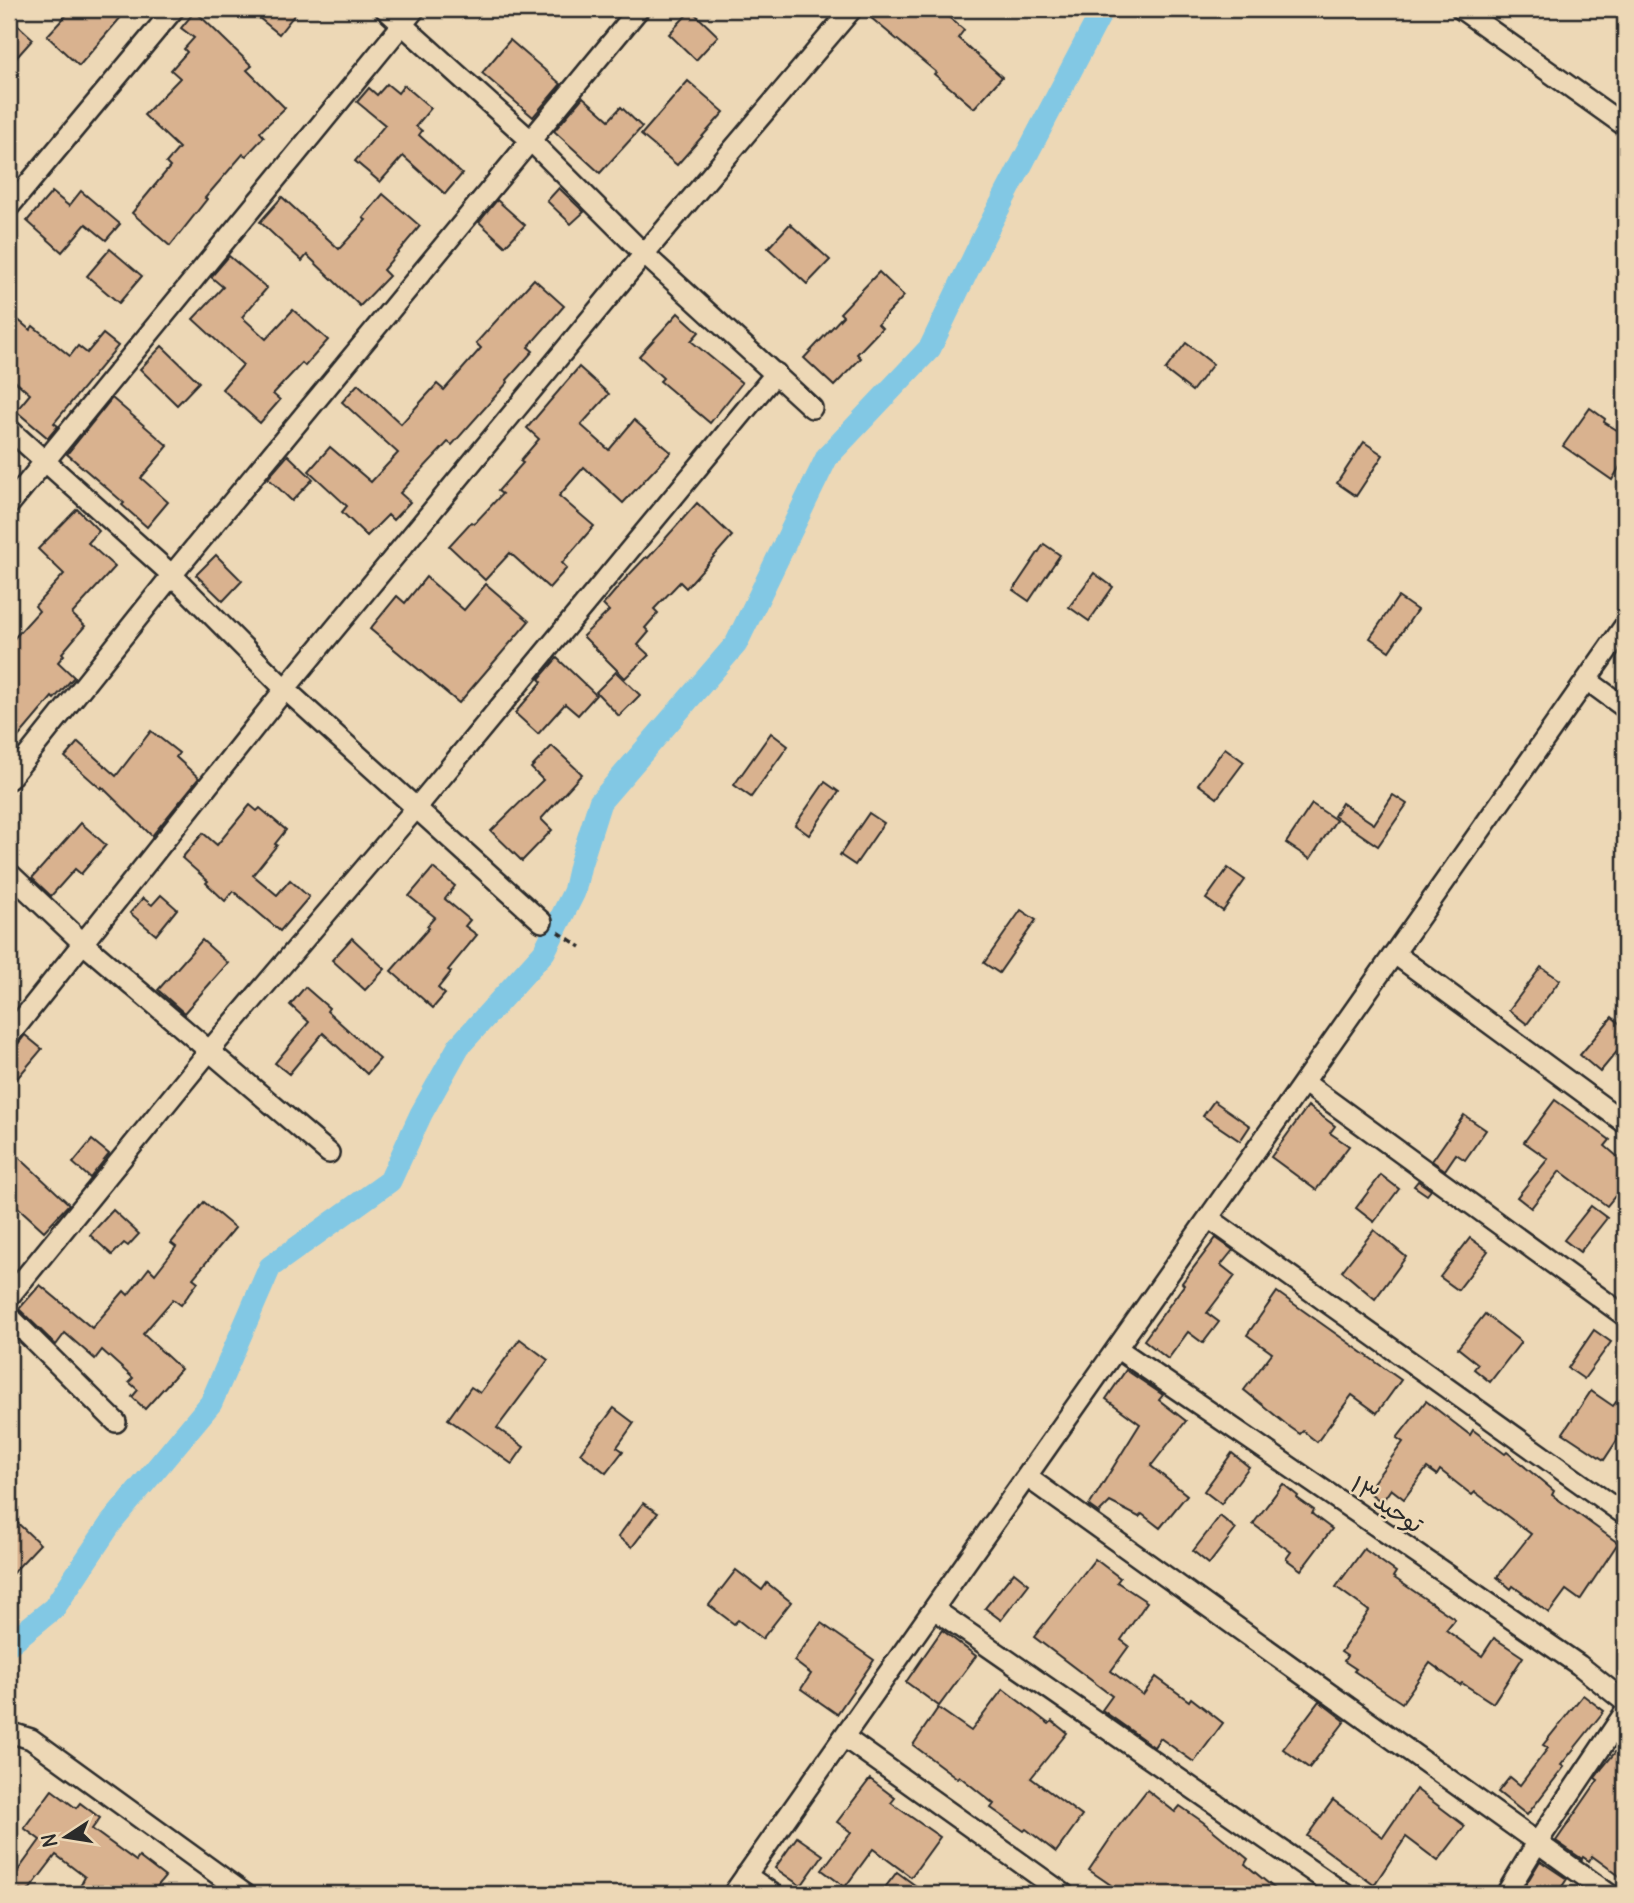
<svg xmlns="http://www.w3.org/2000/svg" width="1634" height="1903" viewBox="0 0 1634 1903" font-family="Delius,'Playpen Sans Arabic',sans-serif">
	<rect width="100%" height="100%" fill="#edd8b6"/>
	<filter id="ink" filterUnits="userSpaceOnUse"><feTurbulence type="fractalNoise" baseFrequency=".0143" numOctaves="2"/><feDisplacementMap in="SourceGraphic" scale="14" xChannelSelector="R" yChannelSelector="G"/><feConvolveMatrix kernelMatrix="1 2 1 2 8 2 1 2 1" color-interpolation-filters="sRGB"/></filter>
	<g filter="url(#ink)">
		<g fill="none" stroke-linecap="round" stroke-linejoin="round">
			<path stroke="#82c8e4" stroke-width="23" d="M9,1644L54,1608L111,1523L211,1403L270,1267L390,1181L421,1114L459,1046L544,952L574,892L580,865L600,802L736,644L827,457L930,348L984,236L1103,9"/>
		</g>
		<g fill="#d9b28f" stroke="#2b2b2b" stroke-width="2">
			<path d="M72,9H128L79,66L47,36Z"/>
			<path d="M248,9H299L279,34Z"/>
			<path d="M864,9H939L964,30L958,38L1002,77L974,108L934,74L936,72L864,12Z"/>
			<path d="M691,10L718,36L696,60L669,34Z"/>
			<path d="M195,11L252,66L247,70L285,108L260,132L264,137L246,156L243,154L205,198L207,199L170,246L132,213L170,167L166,163L179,148L144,115L180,78L171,70L187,52L184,49L194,38L181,28Z"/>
			<path d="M9,17L33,39L9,66Z"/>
			<path d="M510,40L561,84L533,117L482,73Z"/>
			<path d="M688,81L724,112L677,165L641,135Z"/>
			<path d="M387,84L398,93L404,85L431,108L416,126L422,131L419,135L462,174L445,194L403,156L380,182L355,161L385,125L357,102L369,88L377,95Z"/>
			<path d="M583,97L609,120L621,107L642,127L600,173L554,131Z"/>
			<path d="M559,188L584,212L571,224L547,201Z"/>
			<path d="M81,191L120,224L106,240L86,224L62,252L27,221L52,192L69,206Z"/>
			<path d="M383,194L420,226L383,270L389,276L360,306L307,255L302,261L260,222L282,197L339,249L366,220L363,218Z"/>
			<path d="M497,200L525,225L505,246L479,222Z"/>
			<path d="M790,224L830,260L807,284L768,248Z"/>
			<path d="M110,249L142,276L119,303L87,276Z"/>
			<path d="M229,256L267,288L242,317L266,339L293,310L328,340L305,366L302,363L273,394L280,400L260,423L222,389L243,365L193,319L223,287L211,277Z"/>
			<path d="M879,272L904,296L878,324L882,328L857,354L861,358L834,386L804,358L843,316L840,313Z"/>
			<path d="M534,279L564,306L528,347L533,351L507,380L508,382L452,445L448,442L400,493L410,502L393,520L388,515L367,536L342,512L347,506L309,471L330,447L371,482L398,453L342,402L358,384L401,424L437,384L444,390L481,348L476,343Z"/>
			<path d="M9,312L30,330L33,326L70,356L78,346L87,353L103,334L118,346L54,423L58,426L48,438L16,411L30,394L9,376Z"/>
			<path d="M678,313L699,332L691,341L742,383L710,423L660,381L663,378L639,356Z"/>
			<path d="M1186,343L1213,364L1192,391L1165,370Z"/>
			<path d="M162,346L199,382L177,405L140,369Z"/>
			<path d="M579,367L609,394L581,425L609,450L634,420L671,452L623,503L584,467L559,496L594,526L562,563L567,568L549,588L510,553L485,580L449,546L471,522L474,524L502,494L498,491L523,463L520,461L539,439L527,428Z"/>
			<path d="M112,398L168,446L141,478L168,502L147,527L122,505L124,503L67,454Z"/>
			<path d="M1590,408L1605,419L1604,422L1625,435V458L1612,480L1563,446Z"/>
			<path d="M1364,442L1383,455L1356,496L1337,483Z"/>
			<path d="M288,455L313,479L292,501L268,478Z"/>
			<path d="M697,503L732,536L686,588L680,582L654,609L658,613L645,628L649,632L638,645L649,655L625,678L583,636L609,611L603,605L626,578L646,557L648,558Z"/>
			<path d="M77,509L99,531L88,543L115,567L72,614L85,626L62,653L64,655L58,662L74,677L54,699L52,697L9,748V644L39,611L35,606L64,574L38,549Z"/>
			<path d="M1044,544L1060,555L1029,601L1013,590Z"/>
			<path d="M216,555L242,581L223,601L196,575Z"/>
			<path d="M1094,573L1113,587L1089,621L1069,607Z"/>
			<path d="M426,577L464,610L486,584L529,621L459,703L370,629L397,596L405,603Z"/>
			<path d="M1398,597L1417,610L1389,651L1370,638Z"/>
			<path d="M557,658L596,695L578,715L565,704L538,734L515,713L542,682L539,679Z"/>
			<path d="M616,672L640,695L619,716L596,692Z"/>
			<path d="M151,731L179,753L176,757L199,778L152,836L102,787L101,789L65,757L78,742L116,776Z"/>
			<path d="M771,733L788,746L751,797L734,785Z"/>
			<path d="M552,746L582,774L541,819L552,830L522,861L491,831L543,780L531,768Z"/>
			<path d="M1225,748L1244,762L1217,798L1198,784Z"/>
			<path d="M825,782L839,792L809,835L795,825Z"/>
			<path d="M1393,795L1407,804L1378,846L1334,816L1342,803L1374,824Z"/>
			<path d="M1312,804L1336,820L1310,859L1286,843Z"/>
			<path d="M250,805L257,811L260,808L286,830L275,844L277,845L253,875L277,895L290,880L309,897L280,931L233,891L225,901L206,883L208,881L182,858L203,833L217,845Z"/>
			<path d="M869,813L884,823L855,865L840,855Z"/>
			<path d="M81,823L106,845L81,874L75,869L51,896L32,878Z"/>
			<path d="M433,868L455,886L445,899L470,920L465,926L477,935L448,970L451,972L438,988L445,994L433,1008L391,971L429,928L427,926L435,917L409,896Z"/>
			<path d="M1228,868L1245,880L1223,911L1206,899Z"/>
			<path d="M161,895L177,909L156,935L130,913L143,898L152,905Z"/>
			<path d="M1021,910L1036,920L999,973L984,963Z"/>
			<path d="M352,938L385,969L365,990L332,960Z"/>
			<path d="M202,940L228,963L184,1013L158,990Z"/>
			<path d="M1541,967L1560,980L1527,1024L1509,1010Z"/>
			<path d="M305,987L329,1008L327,1011L380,1059L367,1074L323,1033L289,1074L275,1063L309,1022L290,1005Z"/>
			<path d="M1612,1017L1625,1028V1042L1600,1072L1580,1055Z"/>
			<path d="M25,1035L42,1049L9,1088V1048L18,1044Z"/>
			<path d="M1555,1100L1610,1140L1605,1146L1625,1163V1184L1607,1206L1560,1171L1531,1208L1517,1197L1548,1159L1524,1142Z"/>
			<path d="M1214,1101L1250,1126L1240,1141L1203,1116Z"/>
			<path d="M1308,1106L1335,1126L1330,1133L1349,1146L1316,1190L1271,1157Z"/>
			<path d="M1464,1115L1486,1130L1465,1160L1456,1154L1445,1170L1432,1161Z"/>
			<path d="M92,1140L109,1154L90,1178L73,1163Z"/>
			<path d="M9,1148L69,1204L44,1231L9,1199Z"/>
			<path d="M1381,1175L1399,1189L1374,1222L1356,1208Z"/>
			<path d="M1418,1181L1431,1190L1427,1195L1414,1186Z"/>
			<path d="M204,1202L235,1228L193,1278L198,1282L181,1305L173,1299L143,1334L181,1369L145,1409L132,1397L138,1390L129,1382L133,1378L102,1350L95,1359L65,1333L56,1345L19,1309L40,1285L92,1328L124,1291L128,1295L149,1268L155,1274L176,1247L171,1243Z"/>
			<path d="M1591,1206L1607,1218L1580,1252L1564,1240Z"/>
			<path d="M113,1210L139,1234L128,1246L124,1243L112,1255L90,1235Z"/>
			<path d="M1374,1230L1406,1257L1375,1299L1342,1271Z"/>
			<path d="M1216,1238L1233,1250L1221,1265L1235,1276L1207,1313L1219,1322L1203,1343L1188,1332L1168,1359L1144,1340L1184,1285L1182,1283Z"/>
			<path d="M1470,1238L1488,1251L1458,1290L1440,1277Z"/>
			<path d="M1277,1292L1401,1380L1377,1413L1352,1395L1317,1442L1303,1431L1300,1434L1287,1425L1244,1390L1272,1353L1247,1335Z"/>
			<path d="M1485,1314L1521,1342L1490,1382L1474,1369L1478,1364L1458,1348Z"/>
			<path d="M1594,1330L1611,1342L1584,1379L1568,1368Z"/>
			<path d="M520,1339L548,1360L497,1428L524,1447L512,1464L448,1419L471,1387L480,1393Z"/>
			<path d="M1126,1370L1163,1395L1159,1400L1186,1421L1151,1466L1187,1495L1160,1528L1142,1514L1139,1517L1110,1502L1099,1513L1089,1506L1140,1424L1106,1399Z"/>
			<path d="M1625,1390V1428L1604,1460L1563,1433L1591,1391L1613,1406Z"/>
			<path d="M1426,1401L1470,1435L1473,1430L1505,1454L1507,1452L1554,1491L1552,1495L1618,1543L1580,1600L1566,1590L1549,1613L1513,1586L1511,1589L1497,1577L1531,1534L1475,1492L1472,1495L1440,1470L1437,1475L1427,1468L1404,1499L1391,1489L1382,1502L1367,1491L1403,1442L1397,1438Z"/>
			<path d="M614,1408L634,1423L617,1447L623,1451L606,1473L580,1453Z"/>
			<path d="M1232,1453L1249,1467L1221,1504L1204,1491Z"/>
			<path d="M1283,1484L1298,1496L1297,1498L1314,1510L1312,1514L1332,1529L1301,1570L1286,1559L1291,1552L1253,1524Z"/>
			<path d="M643,1503L658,1513L632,1547L618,1537Z"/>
			<path d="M9,1515L40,1544L9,1577Z"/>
			<path d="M1220,1516L1236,1529L1209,1564L1193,1551Z"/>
			<path d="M1364,1549L1396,1572L1393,1577L1455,1619L1446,1630L1482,1656L1494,1638L1523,1657L1493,1703L1462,1683L1460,1685L1430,1663L1402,1703L1354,1671L1356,1669L1344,1661L1347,1656L1341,1652L1369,1611L1336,1587Z"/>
			<path d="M1095,1559L1120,1578L1117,1582L1147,1602L1121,1640L1129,1646L1111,1671L1143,1695L1156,1677L1189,1701L1191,1698L1223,1723L1194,1762L1160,1738L1154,1747L1102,1710L1112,1696L1034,1637Z"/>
			<path d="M736,1570L762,1590L767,1583L791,1602L762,1639L738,1620L734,1624L709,1605Z"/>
			<path d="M1014,1572L1029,1584L1001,1620L985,1608Z"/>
			<path d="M821,1623L874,1660L837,1714L801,1689L811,1674L794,1661Z"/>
			<path d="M942,1630L976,1656L939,1706L906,1682Z"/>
			<path d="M1003,1689L1049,1724L1052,1721L1067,1733L1031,1778L1082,1816L1056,1852L1026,1829L1024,1831L991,1808L994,1804L959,1776L957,1778L913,1745L938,1708L971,1731Z"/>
			<path d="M1583,1695L1604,1711L1561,1765L1564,1767L1527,1815L1498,1792L1510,1777L1520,1785L1548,1748L1543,1745Z"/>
			<path d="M1319,1701L1345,1721L1309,1768L1283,1749Z"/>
			<path d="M1625,1740V1880L1592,1856L1589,1861L1583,1857L1582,1859L1556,1841L1598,1780L1595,1778L1603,1767Z"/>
			<path d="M870,1779L895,1798L891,1803L940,1837L911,1877L873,1849L845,1887L822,1870L851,1832L837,1822Z"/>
			<path d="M1416,1789L1465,1826L1438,1861L1406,1837L1374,1885L1307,1836L1333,1800L1383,1837Z"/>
			<path d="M52,1790L76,1808L80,1803L100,1818L92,1829L136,1861L139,1857L165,1877L151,1894H76L85,1877L56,1855L26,1894L9,1883L40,1840L24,1828Z"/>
			<path d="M1147,1790L1175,1812L1180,1806L1203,1822L1248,1859L1245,1864L1281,1894H1124L1089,1870L1118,1827Z"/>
			<path d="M797,1837L823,1855L801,1886L775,1868Z"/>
			<path d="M1540,1861L1567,1879L1557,1894H1520Z"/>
			<path d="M897,1872L927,1894H880Z"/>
		</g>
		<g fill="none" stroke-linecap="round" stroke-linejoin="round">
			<g stroke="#2b2b2b" stroke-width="24">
				<g id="minor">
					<path d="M385,9L529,139L644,254L812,408"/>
					<path d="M1461,9L1625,126"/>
					<path d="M9,207L174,9"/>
					<path d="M9,429L172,575L285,689L542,922"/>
					<path d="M9,505L415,9"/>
					<path d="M1587,680L1625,708"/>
					<path d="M9,779L172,575L639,9"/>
					<path d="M9,873L84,944L329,1153"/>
					<path d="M1395,954L1625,1123"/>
					<path d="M9,1036L285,689L644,254L852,9"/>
					<path d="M1305,1083L1625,1316"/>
					<path d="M1210,1219L1625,1515"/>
					<path d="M9,1297L210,1050L417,807L776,373"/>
					<path d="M9,1316L116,1422"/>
					<path d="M1118,1349L1579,1665L1625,1702"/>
					<path d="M1027,1477L1609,1894"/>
					<path d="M934,1609L1345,1894"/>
					<path d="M9,1732L31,1739L245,1894"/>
					<path d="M844,1737L1064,1894"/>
					<path d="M746,1875L773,1894"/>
					<path d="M733,1894L1625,625"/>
					<path d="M1506,1894L1537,1843L1625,1712"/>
				</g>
			</g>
			<path stroke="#2b2b2b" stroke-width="3.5" stroke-dasharray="7 5" stroke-linecap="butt" d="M558,932L581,947"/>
			<use href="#minor" stroke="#edd8b6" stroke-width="19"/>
		</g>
	</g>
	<g text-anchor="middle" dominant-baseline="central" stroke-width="5" stroke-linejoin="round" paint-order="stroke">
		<g font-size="24" fill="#2b2b2b" stroke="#edd8b6">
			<text transform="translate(1387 1504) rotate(34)">توحید۱۳</text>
		</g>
	</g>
	<rect width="1634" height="1903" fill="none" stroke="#edd8b6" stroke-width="35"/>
	<rect x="18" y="18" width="1599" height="1868" fill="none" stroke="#2b2b2b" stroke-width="2.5" filter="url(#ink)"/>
	<g transform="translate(66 1837) rotate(258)" stroke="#edd8b6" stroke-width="5" paint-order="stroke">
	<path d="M0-5L12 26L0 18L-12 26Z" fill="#2b2b2b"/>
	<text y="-10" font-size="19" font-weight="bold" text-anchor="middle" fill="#2b2b2b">N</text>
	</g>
</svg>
